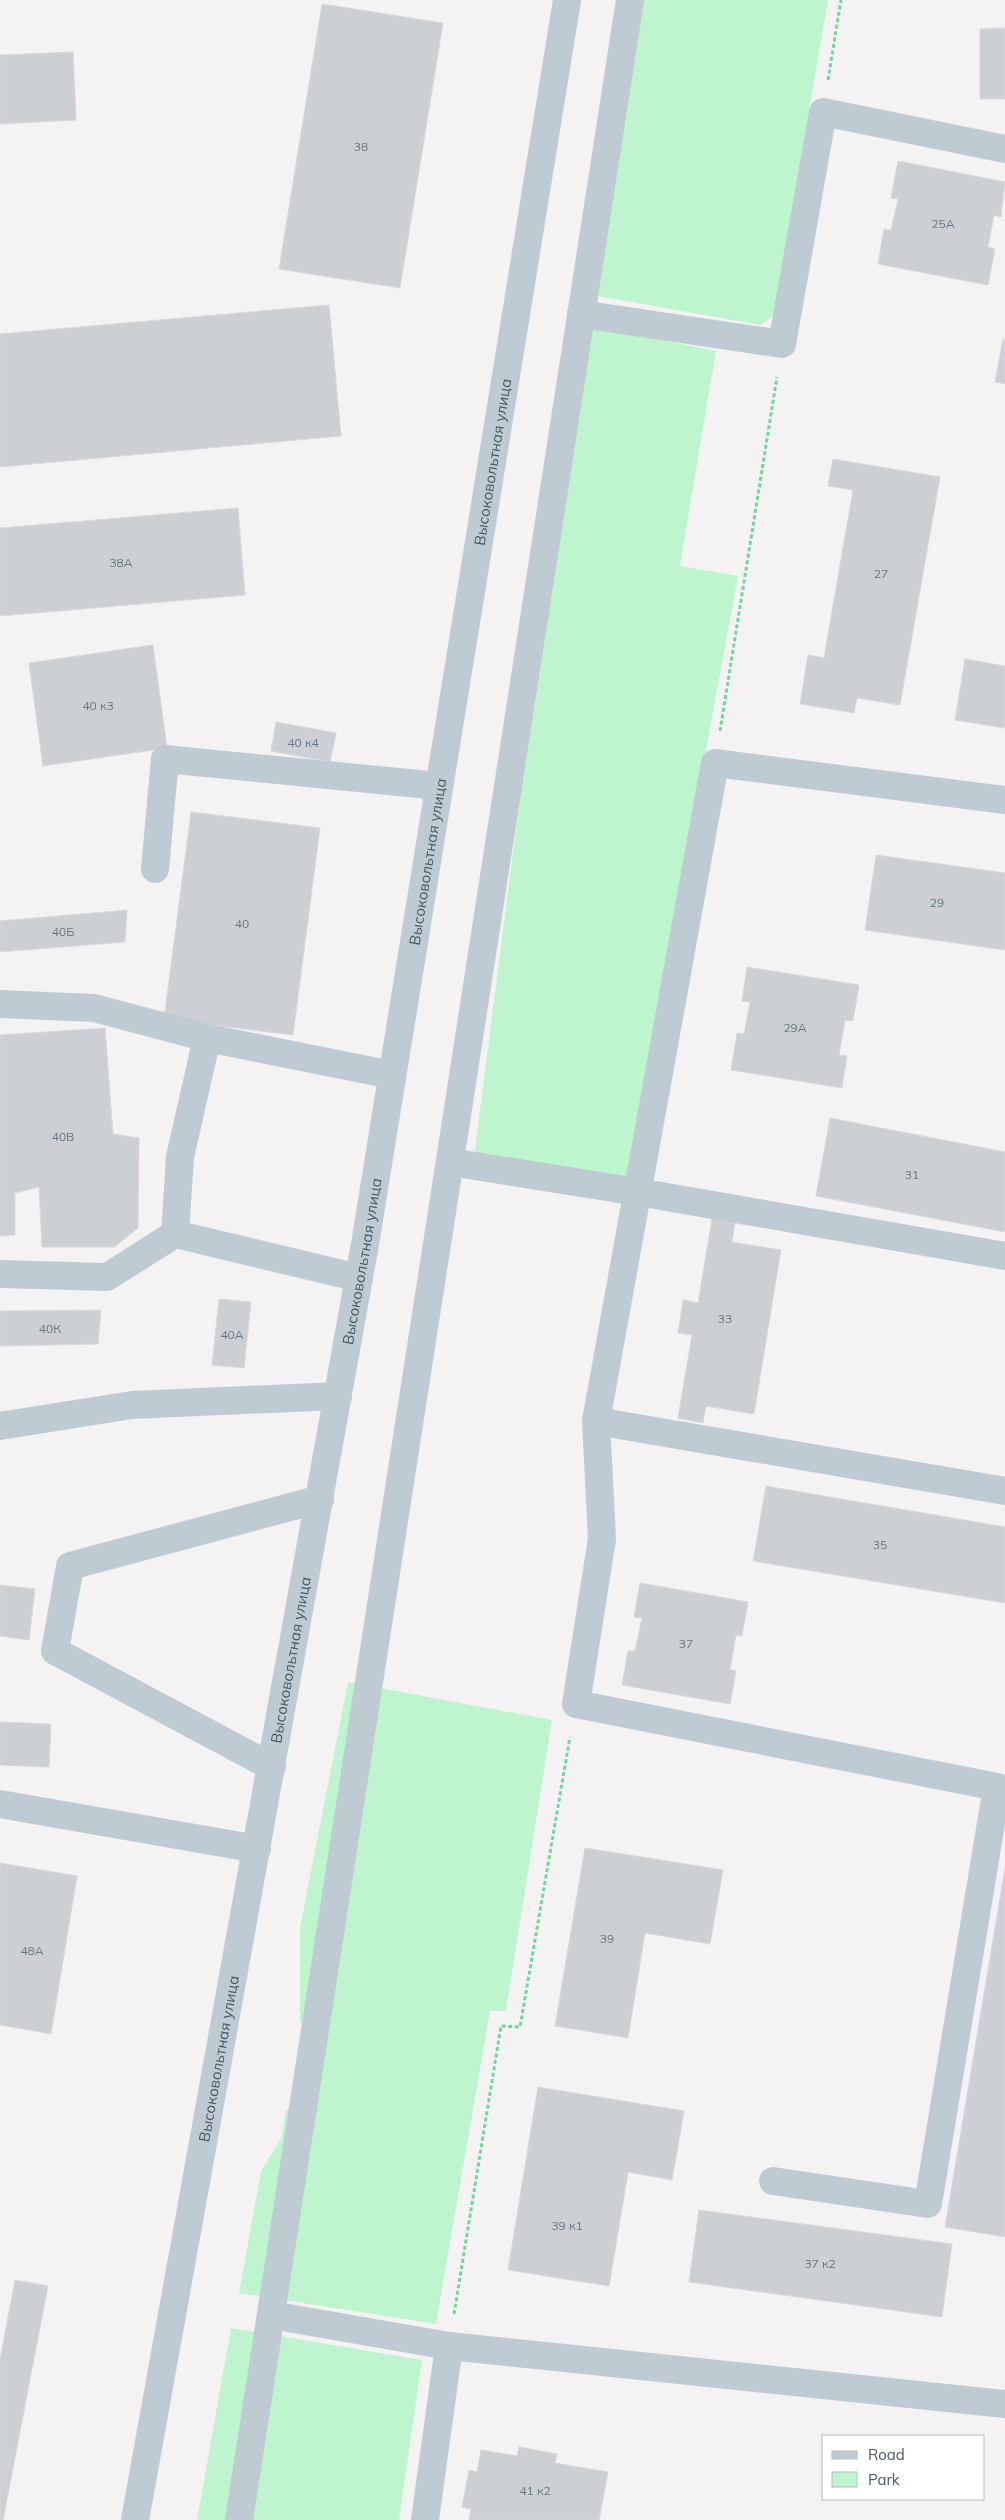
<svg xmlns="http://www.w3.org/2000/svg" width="1005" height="2520" viewBox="0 0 1005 2520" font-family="Mulish,sans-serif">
	<rect width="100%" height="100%" fill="#f5f2f3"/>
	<g fill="#bef5cf">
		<path d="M640,0H828L774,315L761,325L586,294Z"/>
		<path d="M592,326L716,351L680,566L738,576L627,1180L474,1157L525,759L534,712Z"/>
		<path d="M348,1682L552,1720L506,2011H490L436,2324L239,2293L261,2171L281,2139L286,2110L306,2112L319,2025L300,2023V1928Z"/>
		<path d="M231,2328L422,2360L399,2520H197Z"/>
	</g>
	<g fill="#ccd0d5" stroke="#d6d9de">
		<path d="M322,4L443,23L400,288L279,269Z"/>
		<path d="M1005,28V99H980V29Z"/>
		<path d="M73,52L76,120L0,124V55Z"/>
		<path d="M898,161L1005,182L1001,217L994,215L988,247L995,249L988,285L878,264L884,229L891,230L898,199L891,198Z"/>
		<path d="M329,305L341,436L0,467V334Z"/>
		<path d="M1003,339L1005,340V384L995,382Z"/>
		<path d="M833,459L940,477L900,705L857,698L854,713L800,704L808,655L824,658L853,490L828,486Z"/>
		<path d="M238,508L245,595L0,616V528Z"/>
		<path d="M153,645L167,748L43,766L29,663Z"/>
		<path d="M965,659L1005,666V728L955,720Z"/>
		<path d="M276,722L336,733L330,762L271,751Z"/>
		<path d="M191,812L320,828L293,1035L164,1019Z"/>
		<path d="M876,855L1005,873V950L865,930Z"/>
		<path d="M127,910L125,942L0,952V921Z"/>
		<path d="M747,967L859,985L853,1021L845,1020L839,1055L847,1056L842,1088L731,1070L737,1033L744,1034L750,1002L742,1001Z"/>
		<path d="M105,1028L113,1134L139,1138L138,1228L114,1247H42L39,1187L15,1193V1235L0,1236V1035Z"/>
		<path d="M830,1118L1005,1152V1232L816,1196Z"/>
		<path d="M712,1219L735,1223L732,1242L781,1250L754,1414L706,1406L703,1423L678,1418L692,1335L678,1333L683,1300L698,1303Z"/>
		<path d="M219,1299L251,1302L244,1368L212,1365Z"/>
		<path d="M101,1310L98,1344L0,1346V1311Z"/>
		<path d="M766,1486L1005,1527V1603L753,1561Z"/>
		<path d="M640,1583L748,1602L742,1636L736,1635L730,1669L736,1671L730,1704L622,1685L628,1651H635L642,1618L634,1617Z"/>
		<path d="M0,1585L35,1589L29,1640L0,1636Z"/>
		<path d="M0,1722L51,1724L49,1767L0,1765Z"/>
		<path d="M585,1848L723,1870L710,1944L645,1933L628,2038L555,2026Z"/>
		<path d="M0,1863L77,1876L51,2034L0,2025Z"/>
		<path d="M1005,1868V2237L945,2227Z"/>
		<path d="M538,2087L684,2111L672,2180L628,2172L609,2286L508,2270Z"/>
		<path d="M699,2210L952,2244L942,2317L689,2282Z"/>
		<path d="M15,2280L48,2286L3,2520H0V2360Z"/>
		<path d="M519,2447L557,2454L555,2463L608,2472L599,2520H469L471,2509L462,2507L469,2470L477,2472L481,2450L517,2456Z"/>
	</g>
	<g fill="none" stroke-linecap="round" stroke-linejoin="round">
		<g stroke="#72d79c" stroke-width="3" stroke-dasharray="4 2.5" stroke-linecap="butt">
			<path d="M828,80L841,0"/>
			<path d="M720,731L777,377"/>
			<path d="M454,2314L501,2026L520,2027L570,1737"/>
		</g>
		<g stroke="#bfcbd3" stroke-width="28">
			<path d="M581,314L782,344L823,112L1005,149"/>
			<path d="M155,869L165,759L439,786"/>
			<path d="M0,1004L94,1008L207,1038"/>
			<path d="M450,1162L638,1192L1005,1256"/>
			<path d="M0,1274L107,1277L175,1234"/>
			<path d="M359,1278L175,1234L180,1157L207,1038L392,1075"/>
			<path d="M596,1421L1005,1491"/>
			<path d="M0,1426L132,1405L338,1396"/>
			<path d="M272,1767L55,1651L70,1566L320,1499"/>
			<path d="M0,1804L257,1849"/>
			<path d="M773,2181L928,2204L997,1787L576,1704L602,1539L596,1421L715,763L1005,800"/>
			<path d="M271,2315L449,2346L1005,2404"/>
			<path id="s1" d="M135,2520L365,1244L567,0"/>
			<path d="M239,2520L630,0"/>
			<path d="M425,2520L449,2346"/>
		</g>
	</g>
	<g text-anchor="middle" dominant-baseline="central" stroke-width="4.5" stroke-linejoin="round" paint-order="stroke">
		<g font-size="12" fill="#69767f">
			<text x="361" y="146">38</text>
			<text x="943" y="223">25А</text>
			<text x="121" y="562">38А</text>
			<text x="881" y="573">27</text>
			<text x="98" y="705">40 к3</text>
			<text x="303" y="742">40 к4</text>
			<text x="937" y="902">29</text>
			<text x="242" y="923">40</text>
			<text x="63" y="931">40Б</text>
			<text x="795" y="1027">29А</text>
			<text x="63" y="1136">40В</text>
			<text x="912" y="1174">31</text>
			<text x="725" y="1318">33</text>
			<text x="50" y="1328">40К</text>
			<text x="232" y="1334">40А</text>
			<text x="880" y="1544">35</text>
			<text x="686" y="1643">37</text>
			<text x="607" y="1938">39</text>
			<text x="32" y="1950">48А</text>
			<text x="567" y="2225">39 к1</text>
			<text x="820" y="2263">37 к2</text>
			<text x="535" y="2490">41 к2</text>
		</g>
		<g font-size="15" fill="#485862" stroke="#fff">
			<text stroke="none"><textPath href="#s1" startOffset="2089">Высоковольтная улица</textPath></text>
			<text stroke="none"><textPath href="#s1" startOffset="1684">Высоковольтная улица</textPath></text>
			<text stroke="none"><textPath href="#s1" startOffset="1279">Высоковольтная улица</textPath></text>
			<text stroke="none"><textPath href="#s1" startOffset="874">Высоковольтная улица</textPath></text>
			<text stroke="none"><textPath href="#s1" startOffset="469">Высоковольтная улица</textPath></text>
		</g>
	</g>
	<rect x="822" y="2435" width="162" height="65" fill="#ffffff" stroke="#b6bcc0"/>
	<rect x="832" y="2451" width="25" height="8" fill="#bfcbd3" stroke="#b6bcc0"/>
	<text x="868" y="2460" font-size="15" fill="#485862">Road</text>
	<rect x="832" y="2472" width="25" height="15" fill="#bef5cf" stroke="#b6bcc0"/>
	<text x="868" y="2485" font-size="15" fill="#485862">Park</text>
</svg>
